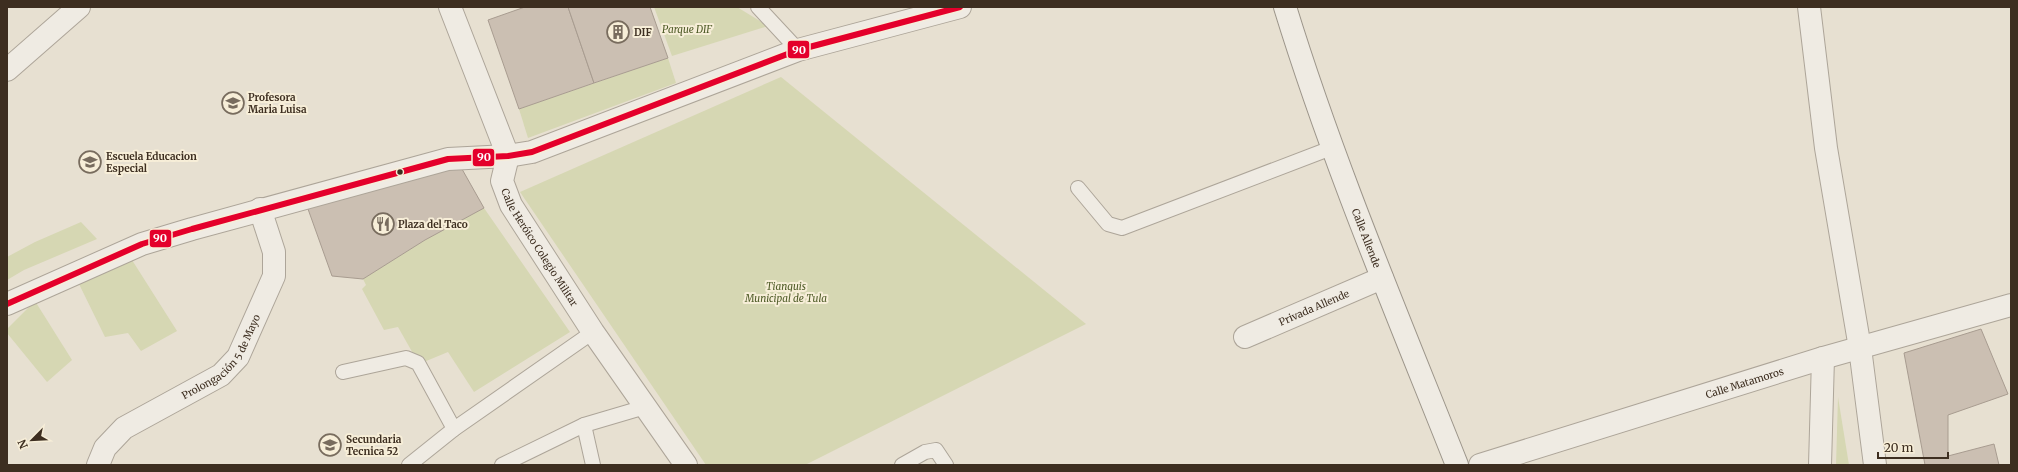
<svg xmlns="http://www.w3.org/2000/svg" width="2018" height="472" viewBox="0 0 2018 472" font-family="Merriweather,serif">
	<rect width="100%" height="100%" fill="#e7e0d1"/>
	<g fill="#d6d7b3">
		<path d="M654,7H737L768,26L672,56Z"/>
		<path d="M668,58L676,83L528,138L519,109Z"/>
		<path d="M781,77L1086,324L805,465H706L520,192Z"/>
		<path d="M484,208L570,332L474,392L448,352L419,364L398,327L384,330L362,289L366,285L363,279L425,240Z"/>
		<path d="M81,222L97,239L24,270L7,280V257L35,242Z"/>
		<path d="M132,260L177,331L141,351L128,333L105,337L79,284Z"/>
		<path d="M35,301L72,360L47,382L7,333V329Z"/>
		<path d="M1838,397L1849,465H1836Z"/>
	</g>
	<g fill="#cbbfb2" stroke="#a89c90">
		<path d="M525,7H568L594,83L519,109L488,20Z"/>
		<path d="M568,7H650L668,58L594,83Z"/>
		<path d="M458,162L484,208L425,240L363,279L332,276L308,209L310,202Z"/>
		<path d="M1981,329L2008,394L1948,415V456L1994,444L1999,465H1925L1904,353Z"/>
	</g>
	<g fill="none" stroke-linecap="round" stroke-linejoin="round">
		<g stroke="#ada599" stroke-width="16">
			<g id="service">
				<path d="M758,7L798,50"/>
				<path d="M1078,188L1108,224L1122,228L1334,147"/>
				<path d="M343,372L406,358L418,363L454,429"/>
				<path d="M584,425L593,465"/>
				<path d="M409,465L454,429L593,332"/>
				<path d="M502,465L584,425L645,407"/>
				<path d="M902,465L925,452L936,450L946,465"/>
			</g>
		</g>
		<g stroke="#ada599" stroke-width="24">
			<g id="minor">
				<path id="s1" d="M450,7L508,156L502,181L511,205L593,332L686,465"/>
				<path d="M1809,7L1826,148L1860,348L1875,465"/>
				<path d="M7,70L79,7"/>
				<path id="s2" d="M1245,337L1382,278"/>
				<path id="s3" d="M98,465L105,448L124,428L221,375L238,357L274,276V252L260,209"/>
				<path id="s4" d="M1480,465L1823,358L2011,305"/>
				<path d="M1820,465L1823,358"/>
			</g>
		</g>
		<g stroke="#ada599" stroke-width="24">
			<path id="tertiary" d="M7,304L142,244L192,229L448,159L508,156L532,152L798,50L960,7"/>
		</g>
		<g stroke="#9c958a" stroke-width="24">
			<g id="secondary">
				<path id="s5" d="M1285,7C1333,163 1397,314 1457,465"/>
			</g>
		</g>
		<use href="#service" stroke="#efebe3" stroke-width="14"/>
		<use href="#minor" stroke="#efebe3" stroke-width="22"/>
		<use href="#tertiary" stroke="#efebe3" stroke-width="22"/>
		<use href="#secondary" stroke="#efebe3" stroke-width="22"/>
		<g stroke="#f7eed8" stroke-width="9">
			<path id="bus-1" d="M7,304L142,244L192,229L448,159L508,156L532,152L798,50L960,7"/>
		</g>
		<use href="#bus-1" stroke="#e4002b" stroke-width="6"/>
	</g>
	<defs>
		<g id="building-ring" transform="scale(1.15)"><circle r="9.5" fill="#f7eed8" stroke="#786c5e" stroke-width="1.5"/><path d="M-4-6H4V6H1V3H-1V6H-4ZM-2.5-4.3h1.7v1.8h-1.7ZM.8-4.3h1.7v1.8H.8ZM-2.5-1h1.7V.8h-1.7ZM.8-1h1.7V.8H.8Z" fill="#786c5e"/></g>
		<g id="school-ring" transform="scale(1.15)"><circle r="9.5" fill="#f7eed8" stroke="#786c5e" stroke-width="1.5"/><path d="M0-5L7-2L0 1L-7-2ZM-4 1L0 2.5L4 1V4Q0 6-4 4Z" fill="#786c5e"/></g>
		<g id="restaurant-ring" transform="scale(1.15)"><circle r="9.5" fill="#f7eed8" stroke="#786c5e" stroke-width="1.5"/><path d="M-5-6h1v4h1v-4h1v4h1v-4h1v5L-1.5 .5V6h-2V.5L-5-1ZM5-6V6H3V1.5H1.5Q1.5-4 5-6Z" fill="#786c5e"/></g>
	</defs>
	<g fill-rule="evenodd">
		<use href="#building-ring" x="618" y="32"/>
		<use href="#school-ring" x="233" y="103"/>
		<use href="#school-ring" x="90" y="162"/>
		<use href="#restaurant-ring" x="383" y="224"/>
		<use href="#school-ring" x="330" y="445"/>
	</g>
	<circle fill="#3d2e20" stroke="#f7eed8" stroke-width="1.5" cx="400" cy="172" r="3.5"/>
	<g text-anchor="middle" dominant-baseline="central" stroke-width="4" stroke-linejoin="round" paint-order="stroke">
		<g font-size="10" font-style="italic" fill="#4d5a26" stroke="#f7eed8">
			<text x="687" y="29">Parque DIF</text>
			<text x="786" y="286">Tianguis<tspan x="786" dy="12">Municipal de Tula</tspan></text>
		</g>
		<g font-size="10" font-weight="bold" fill="#3d2e20" stroke="#f7eed8" text-anchor="start">
			<text x="634" y="32">DIF</text>
			<text x="248" y="97">Profesora<tspan x="248" dy="12">Maria Luisa</tspan></text>
			<text x="106" y="156">Escuela Educacion<tspan x="106" dy="12">Especial</tspan></text>
			<text x="398" y="224">Plaza del Taco</text>
			<text x="346" y="439">Secundaria<tspan x="346" dy="12">Tecnica 52</tspan></text>
		</g>
		<g font-size="10" fill="#3d2e20" stroke="#f7eed8">
			<text stroke="none"><textPath href="#s5" startOffset="245">Calle Allende</textPath></text>
			<text stroke="none"><textPath href="#s1" startOffset="262">Calle Heróico Colegio Militar</textPath></text>
			<text stroke="none"><textPath href="#s2" startOffset="75">Privada Allende</textPath></text>
			<text stroke="none"><textPath href="#s3" startOffset="170">Prolongación 5 de Mayo</textPath></text>
			<text stroke="none"><textPath href="#s4" startOffset="277">Calle Matamoros</textPath></text>
		</g>
	</g>
	<g stroke="#f7eed8" stroke-width="1.5">
		<rect x="787" y="40" width="23" height="19" rx="4" fill="#e4002b"/>
		<rect x="472" y="148" width="23" height="19" rx="4" fill="#e4002b"/>
		<rect x="149" y="229" width="23" height="19" rx="4" fill="#e4002b"/>
	</g>
	<g font-size="11" text-anchor="middle" font-weight="bold" fill="#fff">
		<text x="799" y="54">90</text>
		<text x="484" y="161">90</text>
		<text x="160" y="242">90</text>
	</g>
	<rect width="2018" height="472" fill="none" stroke="#3d2e20" stroke-width="16"/>
	<g transform="translate(32 440) rotate(246)" stroke="#f7eed8" stroke-width="3" paint-order="stroke">
	<path d="M0-3L7 15L0 10L-7 15Z" fill="#3d2e20"/>
	<text y="-6" font-size="11" font-weight="bold" text-anchor="middle" fill="#3d2e20">N</text>
	</g>
	<path d="M1878 452v6h70v-6" fill="none" stroke="#3d2e20" stroke-width="2"/>
	<text x="1884" y="452" font-size="12" fill="#3d2e20" stroke="#f7eed8" stroke-width="3" paint-order="stroke">20 m</text>
</svg>
